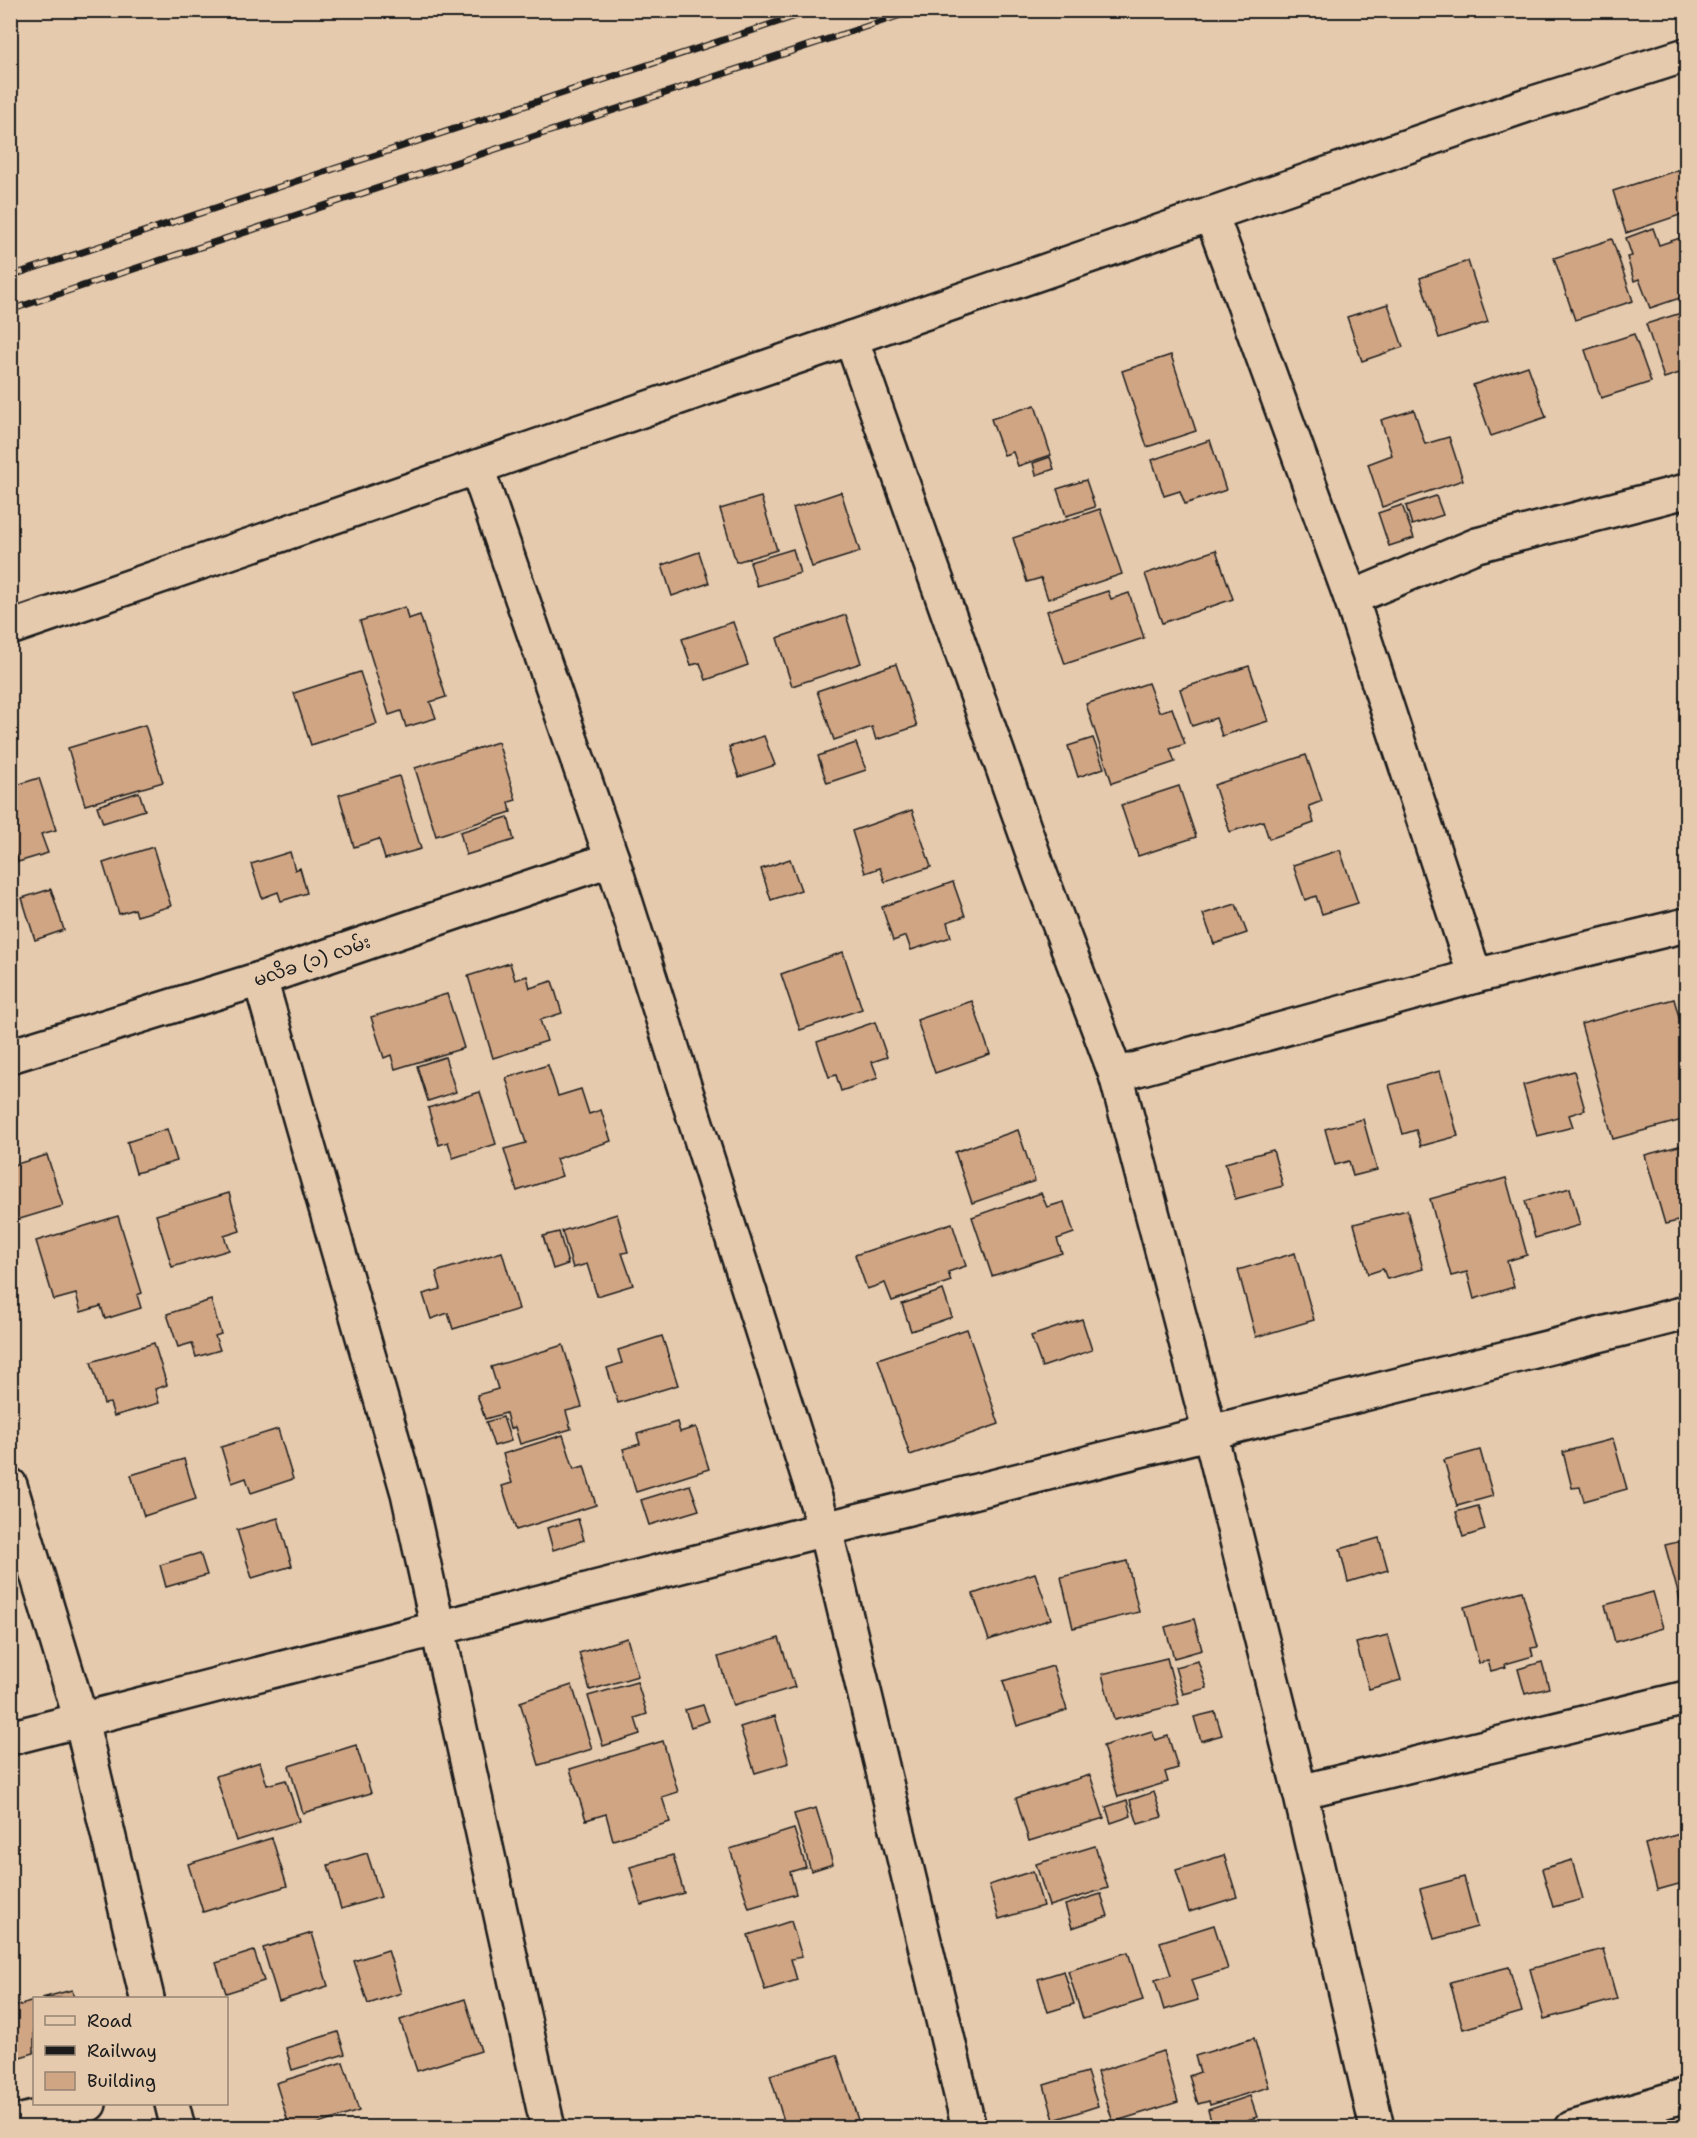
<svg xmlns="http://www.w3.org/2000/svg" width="1697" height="2138" viewBox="0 0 1697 2138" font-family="'Shantell Sans','Noto Sans Myanmar',sans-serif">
	<rect width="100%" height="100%" fill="#e6caad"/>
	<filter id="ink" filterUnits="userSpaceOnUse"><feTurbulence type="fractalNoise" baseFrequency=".0167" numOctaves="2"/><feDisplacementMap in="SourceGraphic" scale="12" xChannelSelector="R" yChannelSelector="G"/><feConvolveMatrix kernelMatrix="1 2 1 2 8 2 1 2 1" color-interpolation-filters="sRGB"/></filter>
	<g filter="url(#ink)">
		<g fill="#d0a584" stroke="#1c1c1c" stroke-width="1.5">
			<path d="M1684,168L1686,174V213L1626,233L1613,191Z"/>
			<path d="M1653,228L1659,245L1686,236V296L1650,308L1639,279L1634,281L1627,257L1632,256L1626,238Z"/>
			<path d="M1612,239L1633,301L1575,320L1554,258Z"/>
			<path d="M1468,261L1488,322L1439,338L1420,278Z"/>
			<path d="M1388,304L1403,347L1362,361L1347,317Z"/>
			<path d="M1681,313L1686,331V371L1664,378L1646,324Z"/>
			<path d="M1634,334L1651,382L1601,398L1585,350Z"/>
			<path d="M1171,355L1196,431L1147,447L1122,371Z"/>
			<path d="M1528,366L1546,417L1491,436L1473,385Z"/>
			<path d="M1035,405L1051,455L1018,466L1013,452L1004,455L991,419Z"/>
			<path d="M1414,410L1425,444L1449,437L1463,480L1382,507L1368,464L1392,455L1381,420Z"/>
			<path d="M1210,440L1226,490L1185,504L1180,491L1164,496L1152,460Z"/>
			<path d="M1050,457L1054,469L1036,475L1033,463Z"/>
			<path d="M1086,480L1095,507L1066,516L1057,489Z"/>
			<path d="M841,492L860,552L812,567L793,508Z"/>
			<path d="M1436,496L1443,515L1412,525L1406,506Z"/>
			<path d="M761,497L777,550L736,562L720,509Z"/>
			<path d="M1402,505L1414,538L1389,546L1378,513Z"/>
			<path d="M1100,509L1122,574L1048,599L1041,578L1027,582L1013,538Z"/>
			<path d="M793,549L800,573L757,586L750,562Z"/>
			<path d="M1216,550L1233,599L1162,623L1145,574Z"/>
			<path d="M699,552L709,583L672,596L662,565Z"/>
			<path d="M1108,591L1111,599L1129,593L1144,638L1065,664L1047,611Z"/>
			<path d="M405,607L408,619L420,615L446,697L430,702L436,718L406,727L401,711L389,715L360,621Z"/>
			<path d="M846,615L861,663L792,686L777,638Z"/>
			<path d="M733,622L748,665L706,680L700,663L691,665L682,639Z"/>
			<path d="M896,664L917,726L876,740L872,727L834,740L817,691Z"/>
			<path d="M1249,666L1268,721L1222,736L1216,718L1192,726L1180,689Z"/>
			<path d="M360,672L377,724L311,745L294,693Z"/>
			<path d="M1148,683L1159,712L1172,708L1185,744L1170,749L1175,762L1112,783L1086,704Z"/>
			<path d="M145,725L163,782L85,805L68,748Z"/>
			<path d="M764,736L775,765L739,777L729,747Z"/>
			<path d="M1093,738L1104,768L1078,777L1068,746Z"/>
			<path d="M498,742L516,800L509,802L511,812L436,836L415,768Z"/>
			<path d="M856,743L866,770L827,783L818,756Z"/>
			<path d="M1306,755L1322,801L1309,806L1314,823L1269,839L1263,821L1230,832L1214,785Z"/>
			<path d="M399,776L421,849L385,859L379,839L354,847L339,795Z"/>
			<path d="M39,778L56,830L41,834L48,853L18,862L12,844H10V787Z"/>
			<path d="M1179,786L1196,837L1138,856L1121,805Z"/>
			<path d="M139,792L145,810L103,823L97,806Z"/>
			<path d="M912,810L931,867L885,882L880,868L865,873L852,831Z"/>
			<path d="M508,817L514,840L466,855L460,832Z"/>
			<path d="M153,847L171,906L137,916L135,909L119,914L103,863Z"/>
			<path d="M1340,850L1358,903L1322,914L1316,896L1305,900L1293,865Z"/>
			<path d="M290,852L295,870L300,868L307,893L281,901L278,892L262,898L251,864Z"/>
			<path d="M790,859L801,890L771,900L761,869Z"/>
			<path d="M953,882L965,916L947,922L951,937L911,950L906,936L893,941L882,907Z"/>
			<path d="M51,889L64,930L35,940L22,898Z"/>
			<path d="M1236,904L1247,933L1214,944L1203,914Z"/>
			<path d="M843,952L862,1009L800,1030L781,974Z"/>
			<path d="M510,963L515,980L527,976L530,988L552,981L562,1013L540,1020L547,1041L493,1058L468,976Z"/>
			<path d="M447,994L464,1048L395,1069L391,1055L384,1058L371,1017Z"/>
			<path d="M1674,999L1686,1042V1119L1613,1139L1581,1024Z"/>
			<path d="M972,1001L990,1054L935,1073L917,1020Z"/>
			<path d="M875,1022L887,1057L872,1062L878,1078L841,1091L836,1075L829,1077L817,1042Z"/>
			<path d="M445,1057L456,1092L428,1101L417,1066Z"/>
			<path d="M548,1065L558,1096L581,1089L589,1114L601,1110L611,1141L556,1159L562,1176L517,1191L504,1149L526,1143L506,1078Z"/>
			<path d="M1440,1071L1458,1136L1421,1146L1416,1130L1403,1134L1389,1085Z"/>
			<path d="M1574,1071L1585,1110L1569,1115L1573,1127L1537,1136L1523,1085Z"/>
			<path d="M480,1092L496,1144L453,1158L448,1142L439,1145L428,1108Z"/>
			<path d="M1363,1119L1377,1170L1353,1176L1349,1161L1335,1165L1325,1129Z"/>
			<path d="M167,1129L177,1161L136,1173L127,1142Z"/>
			<path d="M1018,1130L1035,1181L972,1203L955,1152Z"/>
			<path d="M1686,1144V1243L1685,1244L1678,1221L1665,1224L1645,1155Z"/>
			<path d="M1273,1150L1283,1186L1235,1199L1225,1163Z"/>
			<path d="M47,1155L63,1206L10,1222V1166Z"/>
			<path d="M1506,1178L1527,1255L1507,1261L1514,1287L1474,1299L1467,1272L1451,1276L1430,1199Z"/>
			<path d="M1570,1188L1580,1225L1535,1238L1525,1201Z"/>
			<path d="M229,1193L240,1231L224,1236L229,1250L172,1267L156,1215Z"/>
			<path d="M1041,1193L1047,1207L1064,1202L1074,1233L1057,1239L1062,1253L992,1276L972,1217Z"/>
			<path d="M1407,1210L1423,1269L1387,1279L1383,1269L1368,1274L1354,1224Z"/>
			<path d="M617,1214L628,1252L622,1253L633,1285L597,1296L587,1264L573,1268L562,1231Z"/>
			<path d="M118,1216L142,1293L137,1295L141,1308L105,1319L101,1306L81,1312L76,1294L54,1300L36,1241Z"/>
			<path d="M952,1223L966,1266L948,1272L951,1281L892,1301L885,1283L867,1289L855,1255Z"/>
			<path d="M559,1232L568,1264L553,1269L543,1236Z"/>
			<path d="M502,1252L519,1309L453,1329L448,1313L431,1319L423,1294L441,1289L436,1272Z"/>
			<path d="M1295,1253L1314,1320L1256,1337L1238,1270Z"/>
			<path d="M943,1290L952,1317L911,1331L902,1304Z"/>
			<path d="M211,1300L221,1334L215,1336L220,1350L196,1357L192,1343L178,1347L167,1314Z"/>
			<path d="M1082,1319L1092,1350L1042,1367L1031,1336Z"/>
			<path d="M967,1329L999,1424L910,1455L878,1359Z"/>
			<path d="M662,1336L678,1385L618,1403L607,1368L622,1363L618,1350Z"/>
			<path d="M154,1343L167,1385L155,1389L159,1403L114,1416L110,1403L104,1404L91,1362Z"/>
			<path d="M563,1345L582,1407L566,1411L571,1429L520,1444L515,1427L510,1429L506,1413L485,1419L477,1395L498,1389L491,1367Z"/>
			<path d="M503,1417L511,1441L494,1446L486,1422Z"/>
			<path d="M677,1422L680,1432L696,1427L709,1469L636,1492L623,1449L640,1444L637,1434Z"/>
			<path d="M278,1429L293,1479L251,1493L246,1478L232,1483L221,1447Z"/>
			<path d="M563,1435L574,1469L584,1466L596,1505L516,1530L502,1486L512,1483L503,1454Z"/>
			<path d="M1613,1439L1627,1489L1584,1501L1580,1487L1572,1488L1563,1452Z"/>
			<path d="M1480,1450L1493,1496L1457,1506L1444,1460Z"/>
			<path d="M184,1459L196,1499L144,1516L131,1475Z"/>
			<path d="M690,1485L699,1510L649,1525L641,1500Z"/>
			<path d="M1478,1506L1485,1530L1463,1537L1456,1512Z"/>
			<path d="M278,1518L292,1566L252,1578L237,1530Z"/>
			<path d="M578,1519L584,1540L553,1550L547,1528Z"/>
			<path d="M1379,1538L1388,1570L1348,1582L1340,1549Z"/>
			<path d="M1686,1540V1622L1665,1545Z"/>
			<path d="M200,1553L207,1575L166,1587L160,1565Z"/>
			<path d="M1127,1561L1139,1612L1073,1628L1061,1577Z"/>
			<path d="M1035,1573L1051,1619L989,1640L973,1594Z"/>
			<path d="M1522,1591L1538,1647L1531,1648L1533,1656L1505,1664L1506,1667L1491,1671L1488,1661L1479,1663L1464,1607Z"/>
			<path d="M1653,1592L1663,1628L1615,1642L1605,1605Z"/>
			<path d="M1194,1619L1202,1650L1174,1658L1165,1627Z"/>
			<path d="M1388,1635L1401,1680L1369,1689L1356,1643Z"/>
			<path d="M627,1638L638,1676L590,1690L579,1653Z"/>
			<path d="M779,1638L795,1687L733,1706L718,1657Z"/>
			<path d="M1167,1658L1179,1704L1114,1720L1102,1674Z"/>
			<path d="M1198,1661L1207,1688L1183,1694L1175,1667Z"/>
			<path d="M1542,1662L1549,1688L1525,1694L1518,1669Z"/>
			<path d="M1053,1666L1067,1710L1017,1726L1003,1681Z"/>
			<path d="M637,1682L647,1714L635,1718L640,1734L603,1746L588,1696Z"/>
			<path d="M572,1685L592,1749L539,1765L520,1702Z"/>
			<path d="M703,1705L709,1721L691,1727L685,1710Z"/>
			<path d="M1215,1712L1222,1735L1201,1741L1194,1717Z"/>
			<path d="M775,1716L789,1763L755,1773L740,1727Z"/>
			<path d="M1152,1731L1155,1740L1168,1736L1178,1768L1165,1772L1168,1782L1118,1797L1103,1746Z"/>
			<path d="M663,1741L678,1792L662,1797L670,1822L613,1840L606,1814L586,1820L570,1769Z"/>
			<path d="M356,1745L371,1793L303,1813L289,1766Z"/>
			<path d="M260,1762L267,1785L286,1780L299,1821L236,1841L216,1776Z"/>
			<path d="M1090,1775L1104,1818L1029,1841L1016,1798Z"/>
			<path d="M1154,1792L1162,1817L1138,1824L1130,1800Z"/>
			<path d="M1127,1800L1131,1816L1111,1823L1106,1807Z"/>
			<path d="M816,1808L833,1864L811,1871L794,1814Z"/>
			<path d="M794,1829L806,1867L790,1872L796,1894L749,1908L730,1849Z"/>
			<path d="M1683,1833L1686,1845V1882L1657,1890L1645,1844Z"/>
			<path d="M272,1838L287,1886L203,1912L188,1864Z"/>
			<path d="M1095,1846L1108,1888L1049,1906L1036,1864Z"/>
			<path d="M367,1853L381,1897L341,1909L328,1865Z"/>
			<path d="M673,1855L684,1893L641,1905L630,1867Z"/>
			<path d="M1224,1855L1237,1897L1189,1912L1176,1870Z"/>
			<path d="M1572,1860L1583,1899L1553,1907L1542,1869Z"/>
			<path d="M1033,1871L1043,1906L999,1919L989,1885Z"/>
			<path d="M1464,1877L1477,1927L1434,1939L1420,1889Z"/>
			<path d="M1101,1894L1108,1916L1072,1928L1065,1905Z"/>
			<path d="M791,1921L802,1957L791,1959L797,1980L765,1990L748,1935Z"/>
			<path d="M1214,1925L1228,1969L1191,1980L1198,2000L1164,2010L1155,1980L1171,1975L1160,1942Z"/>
			<path d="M312,1933L328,1986L279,2001L263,1948Z"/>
			<path d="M1686,1936V1968L1679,1938Z"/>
			<path d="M1603,1949L1617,1999L1544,2019L1530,1969Z"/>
			<path d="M388,1950L401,1993L368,2004L354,1961Z"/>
			<path d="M254,1951L264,1981L226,1993L216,1963Z"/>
			<path d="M1128,1952L1143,2000L1083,2019L1068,1971Z"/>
			<path d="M1509,1967L1522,2012L1463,2029L1450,1982Z"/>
			<path d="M1064,1971L1074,2004L1048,2012L1038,1979Z"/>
			<path d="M72,1990L74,1998H42Z"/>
			<path d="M465,1999L481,2051L417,2071L400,2020Z"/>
			<path d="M34,2001V2053L10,2060V2008Z"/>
			<path d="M338,2032L345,2054L292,2070L286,2048Z"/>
			<path d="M1254,2038L1269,2087L1210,2105L1209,2101L1198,2104L1189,2076L1200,2072L1195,2056Z"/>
			<path d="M1163,2051L1178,2102L1113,2122L1097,2072Z"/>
			<path d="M837,2055L858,2120L833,2128H786L770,2075Z"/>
			<path d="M343,2062L359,2111L305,2128H290L276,2083Z"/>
			<path d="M1087,2072L1098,2106L1054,2120L1044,2085Z"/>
			<path d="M1250,2096L1257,2117L1223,2128H1213L1208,2110Z"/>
			<path d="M739,2123L740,2128H723Z"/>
		</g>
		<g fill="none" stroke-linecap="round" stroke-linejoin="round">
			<g stroke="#1c1c1c" stroke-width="38">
				<g id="street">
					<path d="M1211,214L1351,598L1475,976"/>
					<path d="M851,338L1041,876L1116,1075L1210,1433L1300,1792L1377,2128"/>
					<path d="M477,468L612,859L825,1529L969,2128"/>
					<path d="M1351,598L1477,545L1686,491"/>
					<path d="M10,628L1527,105L1686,55"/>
					<path d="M260,979L408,1493L548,2128"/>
					<path d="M10,1056L260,979L612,859"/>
					<path d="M1116,1075L1475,976L1686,925"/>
					<path d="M10,1485L81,1720L147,1998"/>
					<path d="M10,1738L825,1529L1686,1313"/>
					<path d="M1300,1792L1686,1698"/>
					<path d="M172,2104L178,2128"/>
					<path d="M10,2124L89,2104"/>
					<path d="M1572,2128L1686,2095"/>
				</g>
			</g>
			<use href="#street" stroke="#e6caad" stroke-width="33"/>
			<g stroke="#1c1c1c" stroke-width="7">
				<g id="rail">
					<path d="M10,276L814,10"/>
					<path d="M10,310L916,10"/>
				</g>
			</g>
			<use href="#rail" stroke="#e6caad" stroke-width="4.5" stroke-dasharray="14" stroke-linecap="butt"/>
		</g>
	</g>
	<g text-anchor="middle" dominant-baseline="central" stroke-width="4.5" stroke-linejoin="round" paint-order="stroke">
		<g font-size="18" fill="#1c1c1c" stroke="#e6caad">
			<text transform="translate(312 961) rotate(-19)">မလိခ (၁) လမ်း</text>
		</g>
	</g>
	<rect width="1697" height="2138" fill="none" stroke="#e6caad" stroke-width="36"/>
	<rect x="18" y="18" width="1661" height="2102" fill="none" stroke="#1c1c1c" stroke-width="2" filter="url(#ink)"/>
	<rect x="33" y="1997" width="195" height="108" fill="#e6caad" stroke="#958473" stroke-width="1.5"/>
	<rect x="45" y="2016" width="30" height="9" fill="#e6caad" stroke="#958473" stroke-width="1.5"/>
	<text x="87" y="2027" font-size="18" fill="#1c1c1c">Road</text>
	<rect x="45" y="2046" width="30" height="9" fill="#1c1c1c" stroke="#958473" stroke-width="1.5"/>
	<text x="87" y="2057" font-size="18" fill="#1c1c1c">Railway</text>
	<rect x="45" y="2072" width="30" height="18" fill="#d0a584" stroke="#958473" stroke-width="1.5"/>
	<text x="87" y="2087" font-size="18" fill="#1c1c1c">Building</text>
</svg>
